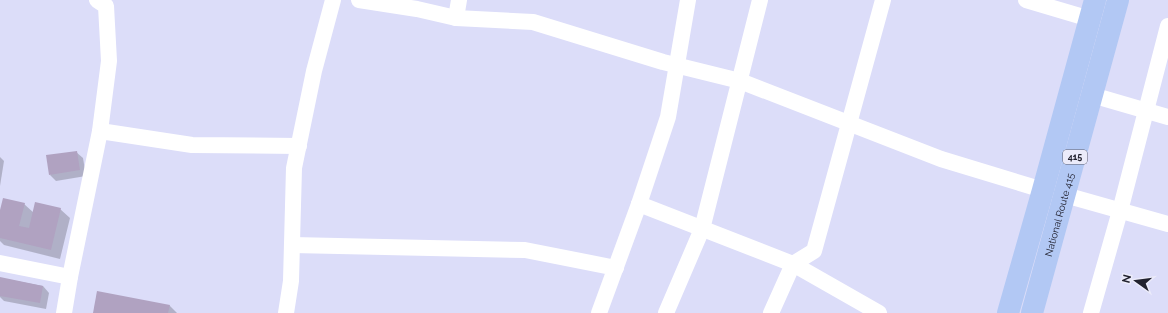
<svg xmlns="http://www.w3.org/2000/svg" width="1168" height="313" viewBox="0 0 1168 313" font-family="Raleway,sans-serif">
	<rect width="100%" height="100%" fill="#dcddf9"/>
	<g fill="#0003">
		<path d="M76,152L83,158L86,176L56,181L50,175Z"/>
		<path d="M0,157L4,161L0,186Z"/>
		<path d="M24,204L34,213L60,209L70,218L60,259L4,245L0,241V214Z"/>
		<path d="M0,278L43,286L49,293L46,309L4,301L0,297Z"/>
		<path d="M170,306L177,313H94Z"/>
	</g>
	<g fill="#b0a2c1">
		<path d="M77,151L80,170L49,175L46,155Z"/>
		<path d="M3,198L25,203L19,226L29,228L35,202L61,208L51,250L0,238V210Z"/>
		<path d="M0,277L43,286L40,303L0,296Z"/>
		<path d="M97,291L170,305L168,313H93Z"/>
	</g>
	<g fill="none" stroke-linecap="round" stroke-linejoin="round">
		<g stroke="#fff" stroke-width="16">
			<path d="M97,0L106,6L109,61L100,131L192,145L299,146"/>
			<path d="M359,0L417,9L456,18L533,22L663,62L740,81L941,159L1043,190"/>
			<path d="M1026,0L1090,19"/>
			<path d="M456,18L459,0"/>
			<path d="M1092,95L1168,117"/>
			<path d="M1065,195L1168,224"/>
			<path d="M639,204L793,264L879,313"/>
			<path d="M292,245L525,250L616,268"/>
			<path d="M0,263L70,277"/>
			<path d="M64,313L70,277L100,131"/>
			<path d="M286,313L291,281L294,168L314,71L333,0"/>
			<path d="M599,313L639,204L668,117L688,0"/>
			<path d="M666,313L702,229L760,0"/>
			<path d="M771,313L793,264L814,251L883,0"/>
			<path d="M1091,313L1120,211L1168,26"/>
		</g>
		<g stroke="#b2c8f4" stroke-width="22">
			<path d="M1008,313L1043,190L1095,0"/>
			<path id="s1" d="M1032,313L1118,0"/>
		</g>
	</g>
	<g text-anchor="middle" dominant-baseline="central" stroke-width="3" stroke-linejoin="round" paint-order="stroke">
		<rect fill="#ebebfa" stroke="#5e5e6c" stroke-width="1" x="1063" y="150" width="24" height="14" rx="3"/>
		<g font-size="9" font-weight="bold" fill="#22222f">
			<text x="1075" y="157">415</text>
		</g>
		<g font-size="10" fill="#22222f" stroke="#ebebfa">
			<text stroke="none"><textPath href="#s1" startOffset="102">National Route 415</textPath></text>
		</g>
	</g>
	<g transform="translate(1136 281) rotate(284)" stroke="#ebebfa" stroke-width="3" paint-order="stroke">
	<path d="M0-3L7 15L0 10L-7 15Z" fill="#22222f"/>
	<text y="-6" font-size="11" font-weight="bold" text-anchor="middle" fill="#22222f">N</text>
	</g>
</svg>
